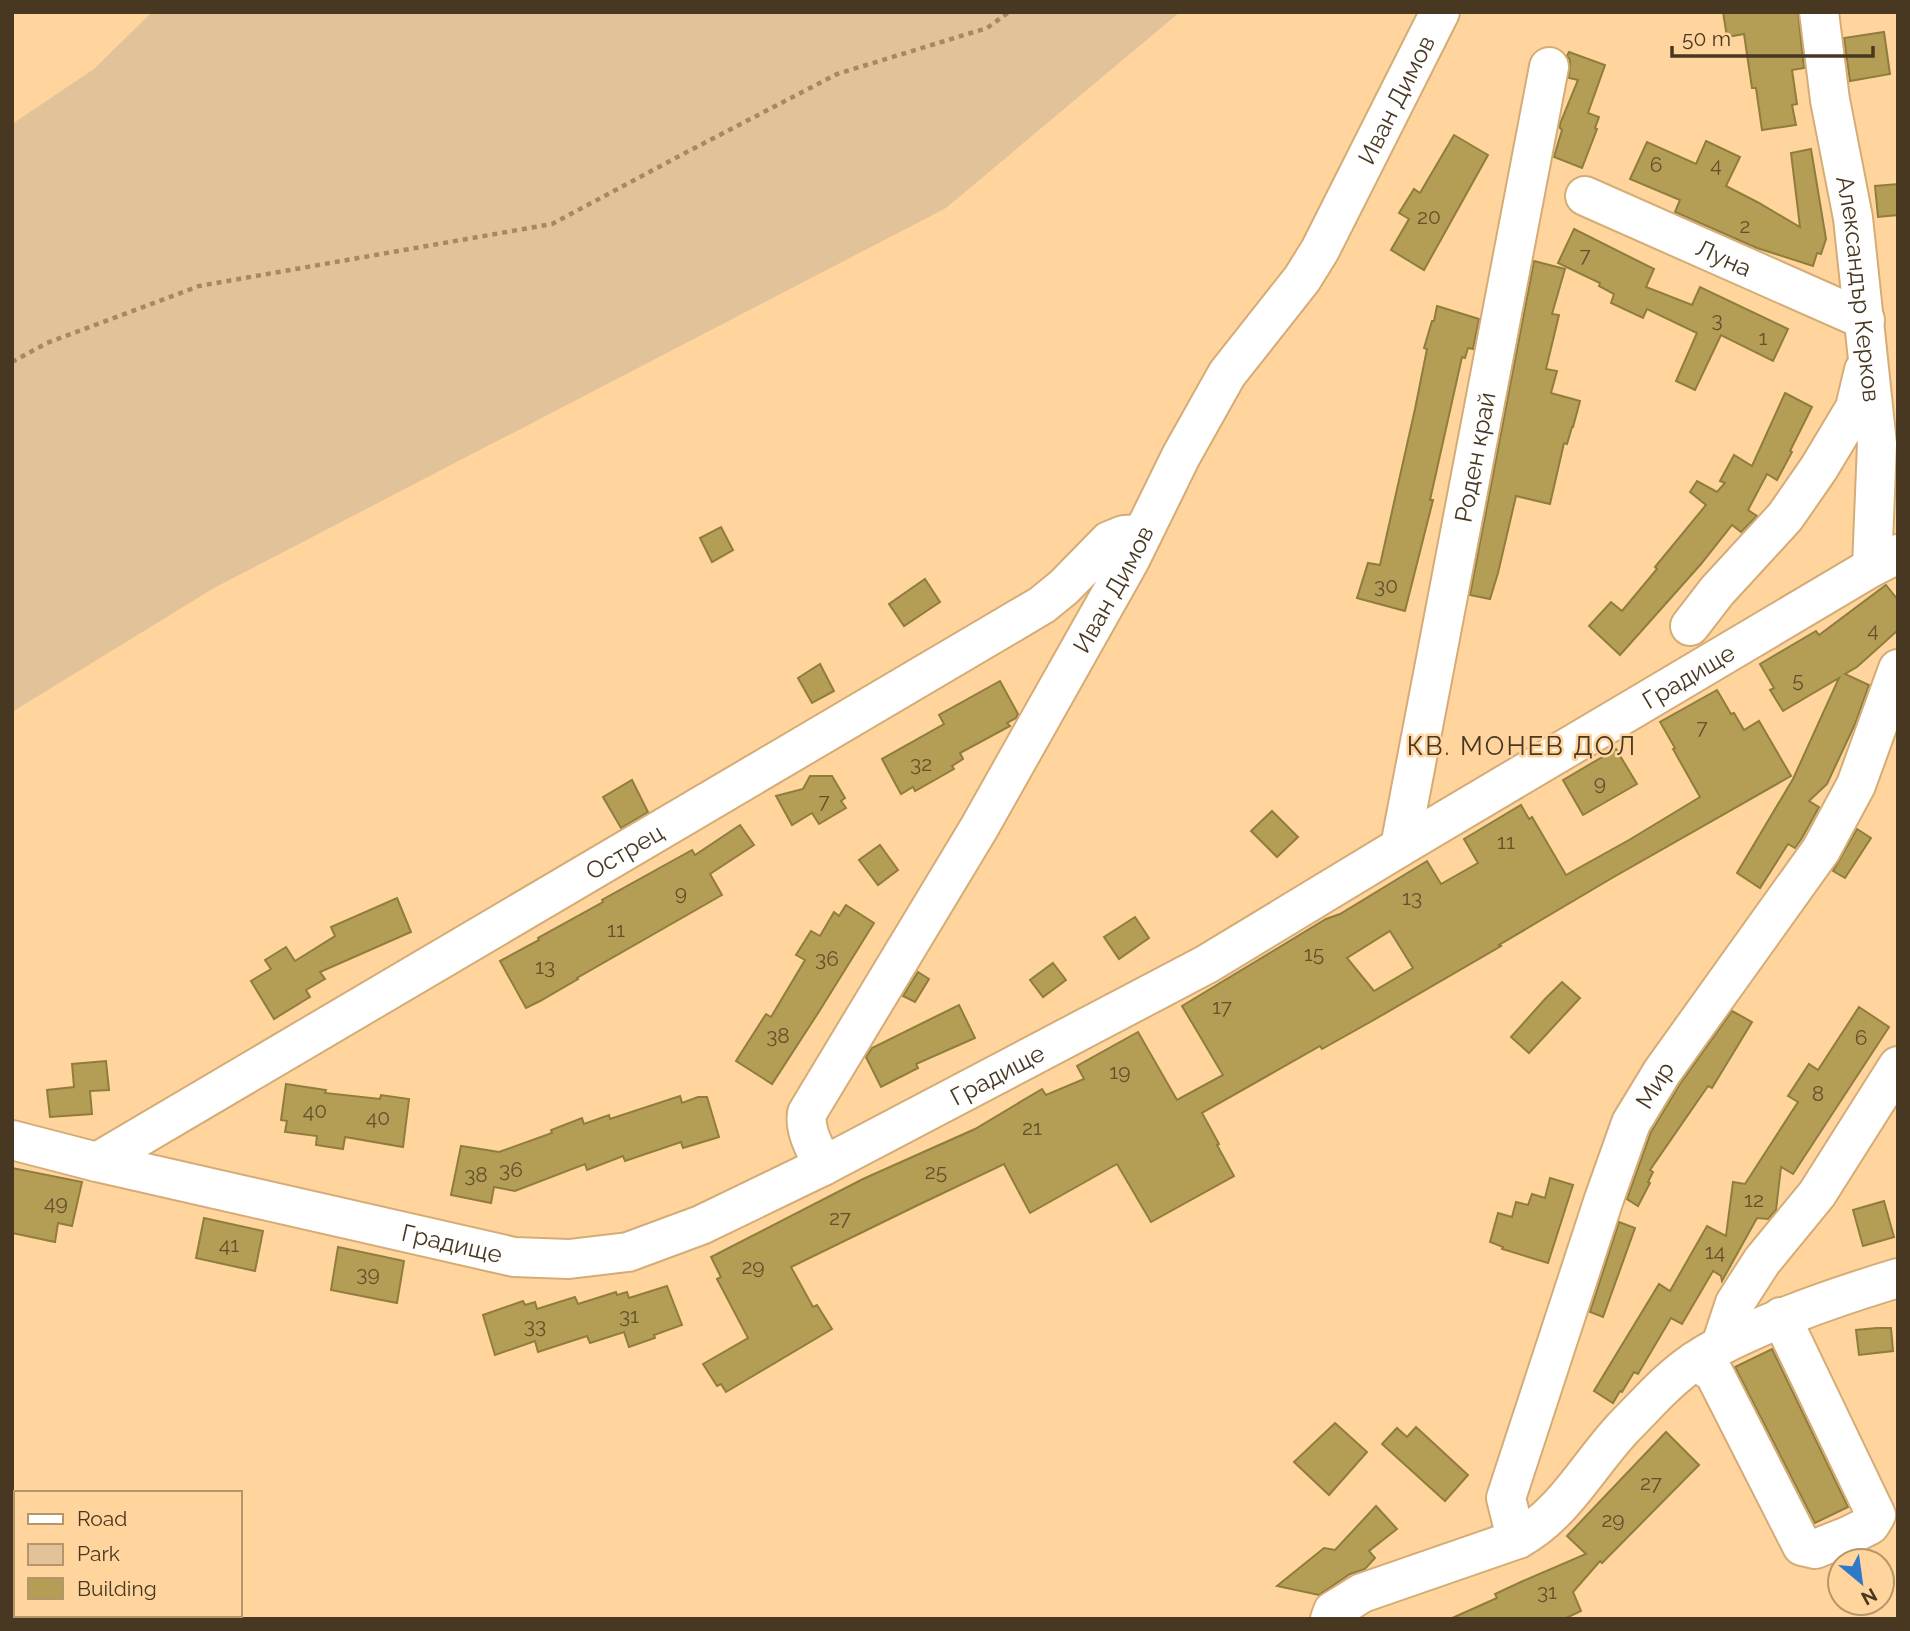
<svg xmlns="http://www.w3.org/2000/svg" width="1910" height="1631" viewBox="0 0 1910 1631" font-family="Raleway,sans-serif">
	<rect width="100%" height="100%" fill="#ffd49d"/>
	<path fill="#e2c299" d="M152,12H1180L946,208L214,588L12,712V124L94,69Z"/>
	<g fill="#b49e56" stroke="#8f7d3e" stroke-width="2" fill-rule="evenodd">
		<path d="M1723,12H1798L1804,68L1792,70L1797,104L1792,105L1796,125L1762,130L1756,88H1752L1744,34L1727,37Z"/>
		<path d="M1884,32L1890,74L1850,81L1844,38Z"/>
		<path d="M1569,52L1605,65L1588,113L1599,117L1595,128L1597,129L1582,168L1554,157L1562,130L1560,128V124L1578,80L1569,78L1570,60L1567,56Z"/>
		<path d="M1454,135L1488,155L1424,270L1391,250L1409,219L1399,213L1414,189L1420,193Z"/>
		<path d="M1706,141L1740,157L1726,186L1759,203L1800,227L1791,153L1811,149L1826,239L1821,254L1817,253L1813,266L1757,248L1675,212L1680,200L1630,179L1647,142L1696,164Z"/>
		<path d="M1898,184V215L1878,217L1875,186Z"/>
		<path d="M1574,229L1654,269L1646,287L1692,305L1700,287L1788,329L1773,361L1721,335L1695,390L1676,381L1697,333L1647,309L1643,318L1611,303L1614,294L1599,286L1600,283L1558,263Z"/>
		<path d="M1534,261L1565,269L1552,314L1559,315L1546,369L1557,371L1551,393L1580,401L1573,427H1572L1567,444L1564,443L1550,504L1516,496L1498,573L1490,599L1470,595Z"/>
		<path d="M1437,306L1479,319L1473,349L1468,348L1465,358L1462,357L1430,500H1433L1405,611L1357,598L1368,563L1380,565L1415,409L1427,349L1424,348L1432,321H1434Z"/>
		<path d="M1785,393L1812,407L1790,451L1792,452L1777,480L1767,474L1748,510L1757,516L1741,532L1732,525L1701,564L1620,655L1589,626L1611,602L1622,611L1657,569L1655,567L1706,505L1690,492L1697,481L1717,492L1725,483L1720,481L1734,455L1752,466Z"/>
		<path d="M721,527L733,550L712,562L700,538Z"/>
		<path d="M925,579L940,602L904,626L889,604Z"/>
		<path d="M1886,585L1898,600V630L1857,667L1845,674L1869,685L1855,724L1827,784L1809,801L1819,807L1802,838L1795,848L1788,844L1760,888L1737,873L1793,779L1839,678L1783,711L1770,690L1774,688L1760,664L1816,631L1819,635Z"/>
		<path d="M820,664L834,691L812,703L798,678Z"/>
		<path d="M1000,681L1018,714L1016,718L1007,723L1010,726L960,753L963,759L952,766L954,769L915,791L913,787L901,794L882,759L944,724L939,715Z"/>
		<path d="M1717,690L1731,714L1734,713L1744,730L1759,721L1791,776L1612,878L1499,945L1501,946L1372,1021L1322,1049L1320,1046L1202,1113L1219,1144L1217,1145L1234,1176L1151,1222L1117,1164L1030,1213L1004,1164L916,1206L791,1267L813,1307L817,1305L832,1329L726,1392L721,1384L717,1386L703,1364L748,1338L717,1279L721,1277L711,1257L863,1179L975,1129L1042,1089L1046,1095L1084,1079L1077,1066L1138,1032L1177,1100L1223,1075L1182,1006L1326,919L1340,914L1427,861L1441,884L1478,863L1464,839L1521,805L1529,819L1532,817L1566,875L1629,840L1700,797L1673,749L1675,748L1660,722ZM1390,931L1413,968L1374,991L1347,958Z"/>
		<path d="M1616,749L1637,784L1583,815L1563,780Z"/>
		<path d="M810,776H832L845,798L841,801L846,808L819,824L812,813L792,825L776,796L803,789Z"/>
		<path d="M632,780L648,812L621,828L603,797Z"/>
		<path d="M1272,811L1298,837L1277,857L1251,831Z"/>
		<path d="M740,825L754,845L710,874L722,895L577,978L578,979L540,1001L526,1008L500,961L539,940L538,938L603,902L602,900L692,850L695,855Z"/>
		<path d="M1857,829L1871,838L1845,878L1833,871Z"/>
		<path d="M880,845L898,870L878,885L859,860Z"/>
		<path d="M397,898L411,932L320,972L325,979L306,990L310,997L274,1019L251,981L271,969L265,960L286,947L295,961L335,936L331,927Z"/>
		<path d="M846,905L874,923L820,1010L772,1084L736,1061L766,1014L771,1017L805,960L796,955L811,931L820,936L834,912L839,916Z"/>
		<path d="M1135,917L1149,938L1119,959L1104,937Z"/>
		<path d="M1053,963L1066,980L1043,997L1030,980Z"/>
		<path d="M918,972L929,979L915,1002L903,996Z"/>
		<path d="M1562,982L1580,998L1529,1053L1511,1037L1545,999Z"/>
		<path d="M959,1005L975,1038L916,1064L918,1068L881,1087L866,1057L872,1048Z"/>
		<path d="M1859,1007L1889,1027L1793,1174L1781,1167L1776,1210L1768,1219L1757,1218L1722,1281L1721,1276L1713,1271L1682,1324L1671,1318L1638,1374L1634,1372L1622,1392L1620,1391L1613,1403L1594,1391L1659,1284L1670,1291L1707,1226L1726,1236L1733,1182L1745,1184L1798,1102L1788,1096L1809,1064L1818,1070Z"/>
		<path d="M1732,1011L1752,1022L1712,1088L1708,1086L1650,1170L1653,1172L1648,1182L1650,1183L1638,1206L1627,1199L1651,1132L1680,1084Z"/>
		<path d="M106,1061L109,1090L90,1091L92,1114L50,1117L47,1090L74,1087L72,1064Z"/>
		<path d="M286,1084L326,1090L325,1093L380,1099L381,1095L409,1099L403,1147L345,1137L343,1149L316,1145L317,1136L285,1132L287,1121L281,1120Z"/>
		<path d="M680,1096L682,1103L698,1097H707L719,1137L683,1148L681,1142L625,1161L623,1156L587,1170L585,1164L515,1191L494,1187L491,1203L451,1195L461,1146L499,1152L552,1133L551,1130L582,1118L584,1124L609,1115L610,1119Z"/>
		<path d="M12,1168L82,1182L72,1226L58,1223L55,1242L12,1233Z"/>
		<path d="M1550,1178L1573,1185L1548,1263L1502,1249L1503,1247L1490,1242L1498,1213L1512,1217L1516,1202L1528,1205L1532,1194L1545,1198Z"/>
		<path d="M1884,1201L1894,1237L1863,1246L1853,1210Z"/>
		<path d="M204,1218L263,1231L255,1271L196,1258Z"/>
		<path d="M1619,1222L1635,1228L1603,1317L1590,1312Z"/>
		<path d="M338,1247L404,1261L397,1303L331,1290Z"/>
		<path d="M667,1286L682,1325L654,1335L655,1338L629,1347L624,1332L590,1343L587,1336L538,1352L535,1341L495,1355L483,1315L523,1301L525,1305L535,1302L537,1309L575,1297L578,1304L616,1292L617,1295L627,1292L629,1298Z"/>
		<path d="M1877,1328H1891L1893,1351L1859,1355L1856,1330Z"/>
		<path d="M1772,1349L1848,1507L1815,1523L1735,1367Z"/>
		<path d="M1335,1423L1367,1452L1329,1495L1294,1462Z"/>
		<path d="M1416,1427L1468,1475L1445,1501L1382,1444L1397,1428L1407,1437Z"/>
		<path d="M1666,1432L1699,1465L1602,1563L1600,1561L1573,1592L1581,1611L1564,1619H1450L1497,1598L1495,1594L1523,1581L1586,1554L1567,1536Z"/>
		<path d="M1376,1506L1397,1529L1369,1551L1375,1558L1365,1569L1350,1574L1319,1595L1277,1586L1324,1548L1335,1550Z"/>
	</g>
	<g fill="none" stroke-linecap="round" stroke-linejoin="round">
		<g stroke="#d5ac76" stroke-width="42">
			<g id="minor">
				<path id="s1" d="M1819,12L1830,100L1853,218L1877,444L1872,567"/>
				<path id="s2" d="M1585,196L1865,320"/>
				<path d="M1690,626L1717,591L1785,517L1819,468L1855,408L1864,370"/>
				<path id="s3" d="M1400,847L1549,67"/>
				<path id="s4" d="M12,1140L97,1162L514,1257L569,1259L628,1252L701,1225L823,1166L1207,964L1400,847L1872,567L1898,554"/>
				<path id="s5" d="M97,1162L1042,605L1064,587L1109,541L1124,535L1142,534"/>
				<path id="s6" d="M823,1166C816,1150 804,1131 807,1113L979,828L1130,560L1181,456L1227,374L1302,279L1320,250L1440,12"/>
				<path d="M1721,1345L1735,1303L1762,1261L1817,1194L1898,1066"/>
				<path d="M1695,1361L1714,1373L1802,1546L1815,1549L1848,1536L1870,1525L1876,1515L1781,1317"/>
				<path id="s7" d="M1518,1539L1512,1522L1506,1498L1604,1199L1631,1123L1662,1072L1821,850L1856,785L1898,669"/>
				<path d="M1330,1619L1333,1611L1362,1593L1518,1539C1564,1514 1589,1464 1624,1427C1647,1404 1668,1379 1695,1361C1711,1350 1729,1341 1747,1333C1797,1310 1845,1294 1898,1278"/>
			</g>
		</g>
		<path stroke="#a68861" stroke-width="4.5" stroke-dasharray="5 5" stroke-linecap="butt" d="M12,362L47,343L199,286L552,224L685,153L837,74L987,28L1009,12"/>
		<use href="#minor" stroke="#fff" stroke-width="38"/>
	</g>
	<g text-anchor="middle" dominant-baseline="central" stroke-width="5" stroke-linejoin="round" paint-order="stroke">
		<g font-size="21" fill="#63512e">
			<text x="1656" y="164">6</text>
			<text x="1716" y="164">4</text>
			<text x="1429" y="216">20</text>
			<text x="1745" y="225">2</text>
			<text x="1585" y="254">7</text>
			<text x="1717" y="319">3</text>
			<text x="1763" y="337">1</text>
			<text x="1386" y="585">30</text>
			<text x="1873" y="629">4</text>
			<text x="1798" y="679">5</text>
			<text x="1702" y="726">7</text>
			<text x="921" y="763">32</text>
			<text x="1600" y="782">9</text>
			<text x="824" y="800">7</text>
			<text x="1506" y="841">11</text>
			<text x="681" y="892">9</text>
			<text x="1412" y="897">13</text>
			<text x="616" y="929">11</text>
			<text x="1314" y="953">15</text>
			<text x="827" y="958">36</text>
			<text x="545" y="966">13</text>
			<text x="1222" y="1006">17</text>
			<text x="778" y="1035">38</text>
			<text x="1861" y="1037">6</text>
			<text x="1120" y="1071">19</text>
			<text x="1818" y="1093">8</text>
			<text x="315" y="1110">40</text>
			<text x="378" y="1117">40</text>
			<text x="1032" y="1127">21</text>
			<text x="511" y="1169">36</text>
			<text x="936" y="1171">25</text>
			<text x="476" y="1174">38</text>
			<text x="1754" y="1199">12</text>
			<text x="56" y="1202">49</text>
			<text x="840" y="1217">27</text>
			<text x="229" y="1244">41</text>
			<text x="1715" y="1251">14</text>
			<text x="753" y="1266">29</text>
			<text x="368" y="1273">39</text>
			<text x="629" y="1315">31</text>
			<text x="535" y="1325">33</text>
			<text x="1651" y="1482">27</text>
			<text x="1613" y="1519">29</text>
			<text x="1547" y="1591">31</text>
		</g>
		<g font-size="24" fill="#483721" stroke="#ffd49d">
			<text stroke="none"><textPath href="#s6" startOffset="1230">Иван Димов</textPath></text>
			<text stroke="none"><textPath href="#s2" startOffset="152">Луна</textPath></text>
			<text stroke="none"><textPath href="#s1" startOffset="280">Александър Керков</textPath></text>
			<text stroke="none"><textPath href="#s3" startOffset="397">Роден край</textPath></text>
			<text stroke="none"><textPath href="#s6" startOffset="663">Иван Димов</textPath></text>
			<text stroke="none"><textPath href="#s4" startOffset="1838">Градище</textPath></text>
			<text stroke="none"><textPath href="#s5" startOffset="612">Острец</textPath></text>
			<text stroke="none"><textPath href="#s4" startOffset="1040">Градище</textPath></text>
			<text stroke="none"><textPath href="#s7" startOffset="483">Мир</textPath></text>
			<text stroke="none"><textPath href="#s4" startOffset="452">Градище</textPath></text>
		</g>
		<g font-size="26" letter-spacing="2" fill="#483721" stroke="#ffd49d">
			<text x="1522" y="746">КВ. МОНЕВ ДОЛ</text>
		</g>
	</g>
	<rect width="1910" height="1631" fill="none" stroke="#483721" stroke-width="28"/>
	<rect x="14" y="1491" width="228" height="126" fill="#ffd49d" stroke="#b6956b" stroke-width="2"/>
	<rect x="28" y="1514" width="35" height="10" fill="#ffffff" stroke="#b6956b" stroke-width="2"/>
	<text x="77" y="1526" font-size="21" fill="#483721">Road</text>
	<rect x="28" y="1544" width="35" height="21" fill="#e2c299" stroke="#b6956b" stroke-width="2"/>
	<text x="77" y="1561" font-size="21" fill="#483721">Park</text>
	<rect x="28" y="1578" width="35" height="21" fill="#b49e56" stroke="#b6956b" stroke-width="2"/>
	<text x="77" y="1596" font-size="21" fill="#483721">Building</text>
	<g transform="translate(1861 1582) rotate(151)"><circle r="33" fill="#ffd49d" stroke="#b6956b" stroke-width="2"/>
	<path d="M0-5L12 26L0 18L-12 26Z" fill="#2f79c9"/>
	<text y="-10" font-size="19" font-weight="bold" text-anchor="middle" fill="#483721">N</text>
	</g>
	<path d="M1672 46v10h201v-10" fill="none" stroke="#483721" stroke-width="3.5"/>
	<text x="1682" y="46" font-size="21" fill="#483721" stroke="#ffd49d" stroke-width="5" paint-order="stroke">50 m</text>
</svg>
